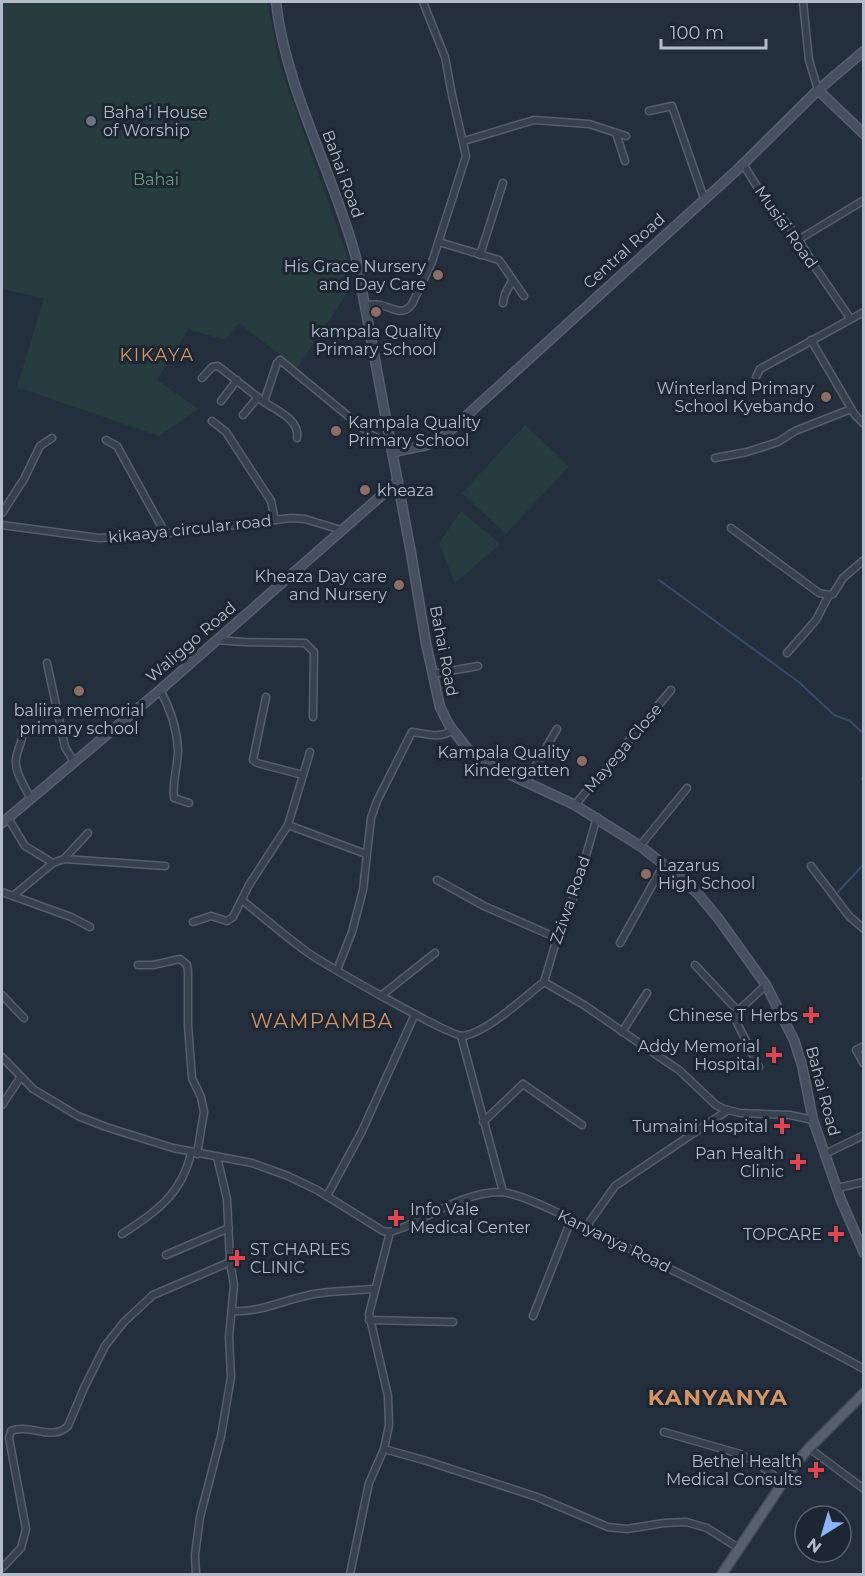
<svg xmlns="http://www.w3.org/2000/svg" width="865" height="1576" viewBox="0 0 865 1576" font-family="Montserrat,sans-serif">
	<rect width="100%" height="100%" fill="#242f3e"/>
	<g fill="#263c3f">
		<path d="M2,2H268L278,60L350,264L352,286L297,368L239,323L225,340L188,329L157,380L198,409L159,436L17,387L44,298L2,289Z"/>
		<path d="M525,425L569,466L506,534L462,493Z"/>
		<path d="M461,511L500,544L455,583L439,543Z"/>
	</g>
	<g fill="none" stroke-linecap="round" stroke-linejoin="round">
		<g stroke="#394c67" stroke-width="2">
			<path d="M659,580L800,683L834,715L850,721L864,734"/>
			<path d="M864,777L862,779L864,781"/>
			<path d="M838,892L864,864"/>
		</g>
		<g stroke="#565f6c" stroke-width="9">
			<g id="street">
				<path d="M803,2L809,60L818,90"/>
				<path d="M649,111L672,106L704,198"/>
				<path d="M616,133L625,161"/>
				<path d="M464,141L534,120L589,124L626,136"/>
				<path d="M743,164L763,196L794,232L817,270L850,318"/>
				<path d="M798,240L864,200"/>
				<path d="M439,242L499,260L524,296"/>
				<path d="M480,255L503,183"/>
				<path d="M503,303L505,294L512,281"/>
				<path d="M366,305C371,305 376,304 381,305C393,308 403,317 412,304L432,262L466,156L452,95L445,57L423,2"/>
				<path d="M811,340L855,415L864,424"/>
				<path d="M756,377L760,369L864,312"/>
				<path d="M202,378L212,367L218,366L264,402"/>
				<path d="M221,401L237,380"/>
				<path d="M243,415L258,397"/>
				<path d="M212,421L226,432L271,501L275,520"/>
				<path d="M297,438C300,420 278,411 264,402L277,363L280,360L370,434L391,445"/>
				<path d="M106,440L117,446L165,533"/>
				<path d="M715,458L747,452L778,442L795,431L851,409"/>
				<path d="M2,513L24,479L40,446L52,438"/>
				<path d="M2,525L99,538L146,536L291,518L305,519L341,530"/>
				<path d="M731,528L819,593L829,595"/>
				<path d="M217,640L244,642L305,643L314,652L313,717"/>
				<path d="M787,653L816,620L829,595L833,594L843,578L864,560"/>
				<path d="M47,663L65,747L74,762"/>
				<path d="M433,674L478,666"/>
				<path d="M160,690C170,708 177,728 178,750C178,766 172,782 174,798L189,803"/>
				<path d="M266,697L253,760L257,763L303,775"/>
				<path d="M22,731C24,740 19,745 17,754C12,769 24,785 31,799"/>
				<path d="M526,782L557,729"/>
				<path d="M575,805L671,690"/>
				<path d="M8,818L25,846L53,863"/>
				<path d="M288,825L366,854"/>
				<path d="M640,846L687,788"/>
				<path d="M64,859L88,833"/>
				<path d="M811,866L849,916L864,929"/>
				<path d="M437,880L484,906L557,938"/>
				<path d="M2,892L71,917L90,927"/>
				<path d="M13,896L53,863L64,859L165,866"/>
				<path d="M242,900C263,917 284,935 307,952C324,964 452,1038 464,1036C489,1031 523,998 544,982"/>
				<path d="M193,922L211,916L227,921L233,917L249,885L288,825L310,752"/>
				<path d="M620,943L664,864"/>
				<path d="M138,965H153L180,959L187,965L188,970V1025L192,1078L201,1097L204,1112L197,1154"/>
				<path d="M695,965L738,1011L766,985"/>
				<path d="M337,970L352,932L363,890L371,818L377,801L412,732C427,734 440,739 453,730"/>
				<path d="M544,982L584,1005L661,1058L679,1070L716,1105L724,1109L740,1113L790,1115L813,1120"/>
				<path d="M544,982L557,938L575,894L597,817"/>
				<path d="M2,995L24,1018"/>
				<path d="M382,995L435,953"/>
				<path d="M738,1011L734,1017L759,1067"/>
				<path d="M622,1032L647,993"/>
				<path d="M461,1036L503,1192"/>
				<path d="M864,1046L856,1050L864,1064"/>
				<path d="M2,1057L33,1089L78,1116L106,1127L173,1148L252,1163L288,1176L317,1190L383,1231L390,1232L402,1228C432,1215 466,1192 500,1192C525,1193 583,1226 608,1238C694,1281 780,1323 864,1369"/>
				<path d="M2,1105L20,1078"/>
				<path d="M483,1122L523,1084L582,1125"/>
				<path d="M825,1154L864,1135"/>
				<path d="M837,1188L864,1182"/>
				<path d="M327,1196L362,1131L415,1014"/>
				<path d="M586,1227L615,1186L728,1110"/>
				<path d="M122,1234C155,1213 182,1194 191,1153"/>
				<path d="M166,1255L229,1228"/>
				<path d="M232,1311C260,1313 286,1299 314,1294C334,1290 354,1291 374,1289"/>
				<path d="M533,1316L571,1220"/>
				<path d="M369,1320L453,1322"/>
				<path d="M664,1432L740,1454L756,1462L782,1482"/>
				<path d="M809,1448L864,1489"/>
				<path d="M384,1449L427,1461L537,1497L608,1527L627,1529L664,1523L686,1522L707,1528L740,1549"/>
				<path d="M2,1568L21,1548L26,1529L9,1438L11,1431C30,1423 52,1442 68,1426L84,1388L105,1346L124,1322L153,1295L230,1262"/>
				<path d="M196,1574L195,1555L200,1517L221,1436L231,1377L229,1337L234,1285L230,1262L227,1199L217,1157"/>
				<path d="M350,1574L369,1483L384,1449L389,1425L388,1396L369,1314L390,1232"/>
			</g>
		</g>
		<g stroke="#565f6c" stroke-width="11">
			<g id="secondary">
				<path d="M276,2C286,91 333,171 356,258L411,553L426,643L440,707L449,725L470,752L481,761L575,805L640,846L681,878L698,894L718,918L766,985L794,1040L802,1065L813,1120L841,1200L864,1253"/>
				<path d="M818,90L864,134"/>
				<path d="M393,452L427,445L443,437L737,170L818,90L864,51"/>
				<path d="M2,823L160,690L398,481"/>
			</g>
		</g>
		<g stroke="#414a57" stroke-width="12">
			<path id="primary" d="M722,1574L794,1466L809,1448L864,1393"/>
		</g>
		<use href="#street" stroke="#38414e" stroke-width="6"/>
		<use href="#secondary" stroke="#465061" stroke-width="8"/>
		<use href="#primary" stroke="#56606e" stroke-width="9"/>
	</g>
	<circle fill="#6b7280" stroke="#1d2633" stroke-width="2" cx="91" cy="121" r="6"/>
	<g fill="#8d6e63" stroke="#1d2633" stroke-width="2">
		<circle cx="438" cy="275" r="6"/>
		<circle cx="376" cy="312" r="6"/>
		<circle cx="826" cy="397" r="6"/>
		<circle cx="336" cy="431" r="6"/>
		<circle cx="365" cy="490" r="6"/>
		<circle cx="399" cy="585" r="6"/>
		<circle cx="79" cy="691" r="6"/>
		<circle cx="582" cy="761" r="6"/>
		<circle cx="646" cy="874" r="6"/>
	</g>
	<g fill="#e0444e" stroke="#1d2633" stroke-width="2">
		<path d="M808 1006h6v6h6v6h-6v6h-6v-6h-6v-6h6z"/>
		<path d="M771 1046h6v6h6v6h-6v6h-6v-6h-6v-6h6z"/>
		<path d="M779 1117h6v6h6v6h-6v6h-6v-6h-6v-6h6z"/>
		<path d="M795 1153h6v6h6v6h-6v6h-6v-6h-6v-6h6z"/>
		<path d="M393 1209h6v6h6v6h-6v6h-6v-6h-6v-6h6z"/>
		<path d="M833 1225h6v6h6v6h-6v6h-6v-6h-6v-6h6z"/>
		<path d="M234 1249h6v6h6v6h-6v6h-6v-6h-6v-6h6z"/>
		<path d="M813 1461h6v6h6v6h-6v6h-6v-6h-6v-6h6z"/>
	</g>
	<g text-anchor="middle" dominant-baseline="central" stroke-width="6" stroke-linejoin="round" paint-order="stroke">
		<g font-size="16" fill="#b4bcc9" stroke="#1d2633" text-anchor="end">
			<text x="103" y="112" text-anchor="start">Baha'i House<tspan x="103" dy="18">of Worship</tspan></text>
			<text x="426" y="266">His Grace Nursery<tspan x="426" dy="18">and Day Care</tspan></text>
			<text x="376" y="331" text-anchor="middle">kampala Quality<tspan x="376" dy="18">Primary School</tspan></text>
			<text x="814" y="388">Winterland Primary<tspan x="814" dy="18">School Kyebando</tspan></text>
			<text x="348" y="422" text-anchor="start">Kampala Quality<tspan x="348" dy="18">Primary School</tspan></text>
			<text x="377" y="490" text-anchor="start">kheaza</text>
			<text x="387" y="576">Kheaza Day care<tspan x="387" dy="18">and Nursery</tspan></text>
			<text x="79" y="710" text-anchor="middle">baliira memorial<tspan x="79" dy="18">primary school</tspan></text>
			<text x="570" y="752">Kampala Quality<tspan x="570" dy="18">Kindergatten</tspan></text>
			<text x="658" y="865" text-anchor="start">Lazarus<tspan x="658" dy="18">High School</tspan></text>
			<text x="798" y="1015">Chinese T Herbs</text>
			<text x="760" y="1046">Addy Memorial<tspan x="760" dy="18">Hospital</tspan></text>
			<text x="768" y="1126">Tumaini Hospital</text>
			<text x="784" y="1153">Pan Health<tspan x="784" dy="18">Clinic</tspan></text>
			<text x="410" y="1209" text-anchor="start">Info Vale<tspan x="410" dy="18">Medical Center</tspan></text>
			<text x="822" y="1234">TOPCARE</text>
			<text x="250" y="1249" text-anchor="start">ST CHARLES<tspan x="250" dy="18">CLINIC</tspan></text>
			<text x="802" y="1461">Bethel Health<tspan x="802" dy="18">Medical Consults</tspan></text>
		</g>
		<g font-size="16" fill="#b4bcc9" stroke="#1d2633">
			<text transform="translate(343 174) rotate(70)">Bahai Road</text>
			<text transform="translate(786 227) rotate(55)">Musisi Road</text>
			<text transform="translate(624 251) rotate(-42)">Central Road</text>
			<text transform="translate(190 529) rotate(-6)">kikaaya circular road</text>
			<text transform="translate(191 642) rotate(-41)">Waliggo Road</text>
			<text transform="translate(444 651) rotate(79)">Bahai Road</text>
			<text transform="translate(623 748) rotate(-50)">Mayega Close</text>
			<text transform="translate(570 900) rotate(-71)">Zziwa Road</text>
			<text transform="translate(823 1091) rotate(75)">Bahai Road</text>
			<text transform="translate(614 1241) rotate(26)">Kanyanya Road</text>
		</g>
		<g font-size="16" fill="#6b9a76" stroke="#1d2633">
			<text x="156" y="179">Bahai</text>
		</g>
		<g font-size="18" letter-spacing="1.5" fill="#d59563" stroke="#1d2633">
			<text x="157" y="355">KIKAYA</text>
		</g>
		<g font-size="20" letter-spacing="1.5" fill="#d59563" stroke="#1d2633">
			<text x="322" y="1021">WAMPAMBA</text>
		</g>
		<g font-size="22" font-weight="bold" letter-spacing="1.5" fill="#d59563" stroke="#1d2633">
			<text x="718" y="1397">KANYANYA</text>
		</g>
	</g>
	<rect width="865" height="1576" fill="none" stroke="#b4bcc9" stroke-width="6"/>
	<g transform="translate(823 1534) rotate(217)"><circle r="28" fill="#1d2633" stroke="#59626f" stroke-width="1.5"/>
	<path d="M0-4.5L10 22L0 15L-10 22Z" fill="#8ab4f8"/>
	<text y="-9" font-size="16" font-weight="bold" text-anchor="middle" fill="#b4bcc9">N</text>
	</g>
	<path d="M661 39v9h105v-9" fill="none" stroke="#b4bcc9" stroke-width="3"/>
	<text x="670" y="39" font-size="18" fill="#b4bcc9" stroke="#1d2633" stroke-width="4.5" paint-order="stroke">100 m</text>
</svg>
